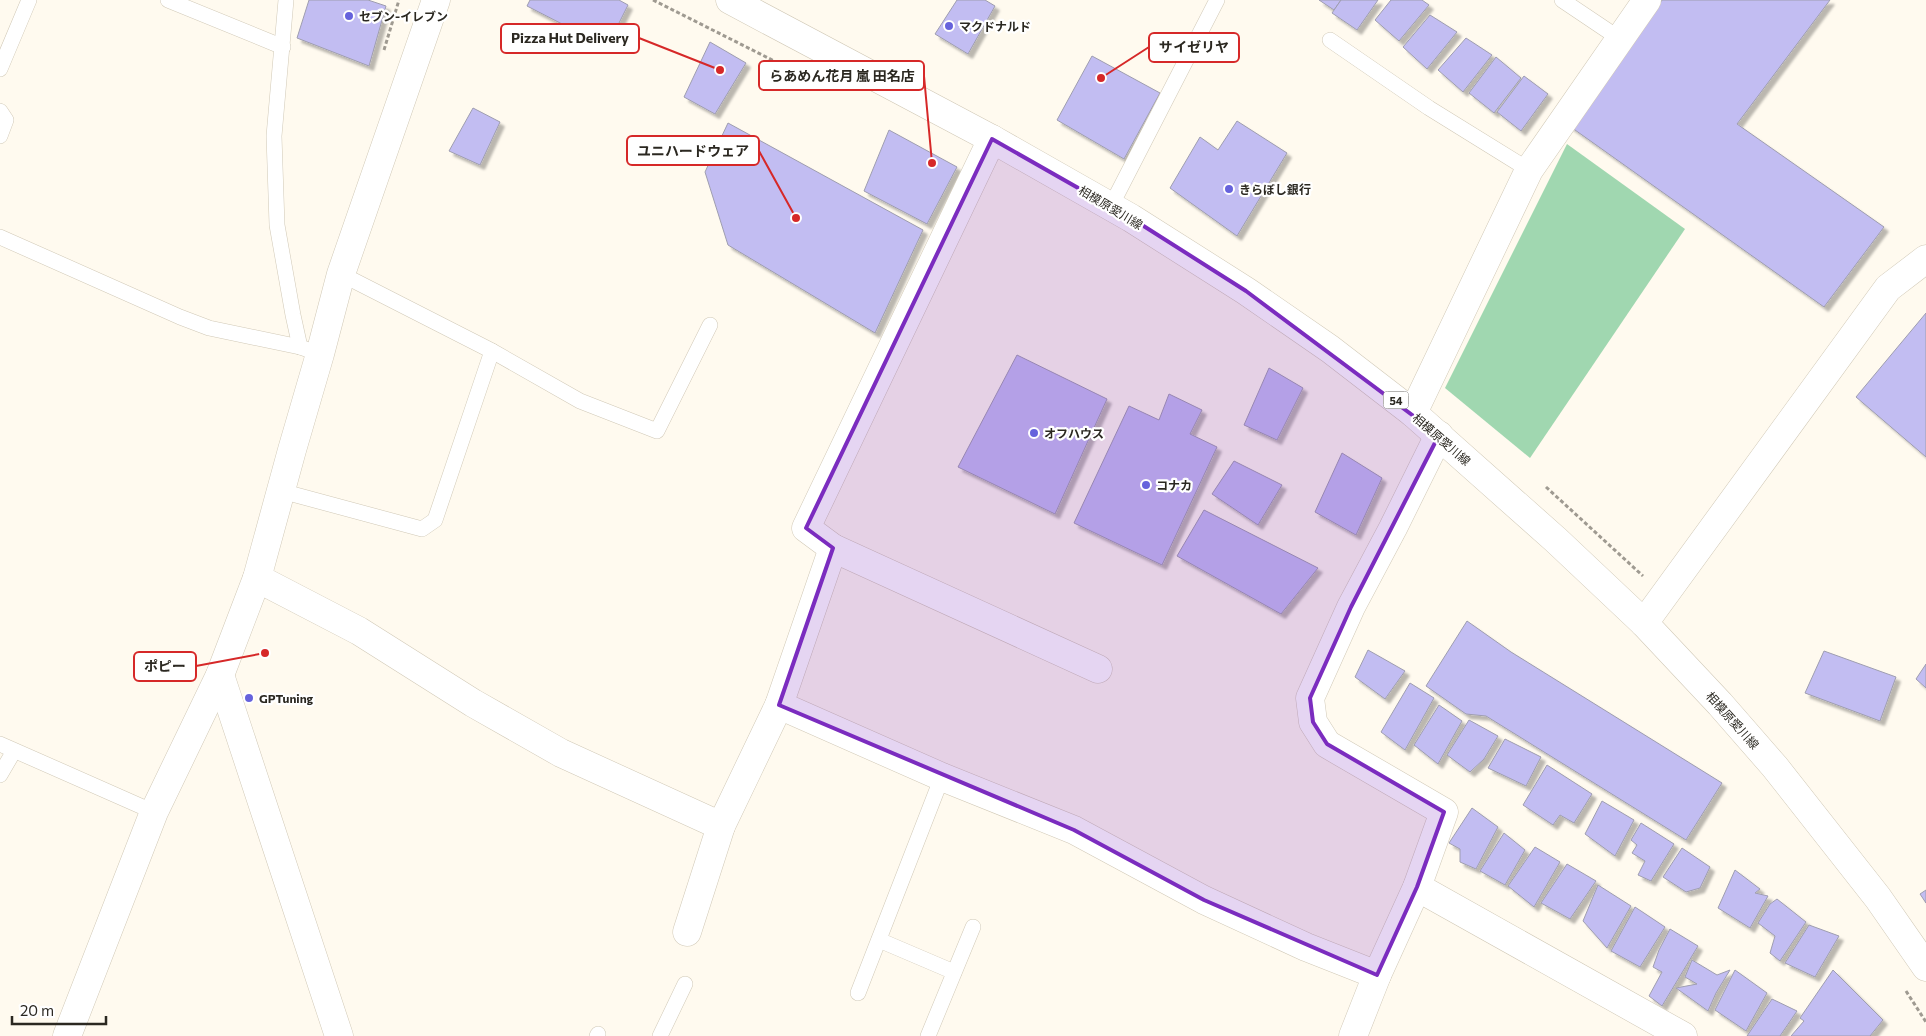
<svg xmlns="http://www.w3.org/2000/svg" width="1926" height="1036" viewBox="0 0 1926 1036" font-family="Commissioner,'Noto Sans JP',sans-serif">
	<defs>
		<filter id="shadow"><feDropShadow dx="4.5" dy="4.5" stdDeviation="1" flood-color="#0004"/></filter>
	</defs>
	<rect width="100%" height="100%" fill="#fffaef"/>
	<path fill="#a0d7b0" d="M1567,144L1685,229L1530,458L1445,388Z"/>
	<g fill="#c2bdf2" stroke="#9e9daf" filter="url(#shadow)">
		<path d="M309,0H368L386,6L369,66L297,38Z"/>
		<path d="M530,0H619L628,5L607,47L527,6Z"/>
		<path d="M957,0H985L995,6L968,54L935,34Z"/>
		<path d="M1319,0H1341L1334,10Z"/>
		<path d="M1341,0H1378L1357,30L1332,13Z"/>
		<path d="M1391,0H1422L1429,5L1399,41L1375,20Z"/>
		<path d="M1662,0H1830L1737,124L1884,227L1824,307L1568,125Z"/>
		<path d="M1430,15L1457,32L1427,69L1403,47Z"/>
		<path d="M1466,38L1492,55L1463,92L1438,70Z"/>
		<path d="M710,42L746,63L715,114L684,97Z"/>
		<path d="M1092,56L1160,93L1124,159L1057,120Z"/>
		<path d="M1496,57L1521,78L1494,113L1469,93Z"/>
		<path d="M1524,76L1548,94L1521,131L1497,112Z"/>
		<path d="M473,108L500,122L480,165L449,151Z"/>
		<path d="M1237,121L1287,153L1237,236L1170,188L1200,137L1218,150Z"/>
		<path d="M728,123L923,230L875,333L728,245L705,172Z"/>
		<path d="M889,130L957,167L927,224L864,191Z"/>
		<path d="M1926,313V457L1856,397Z"/>
		<path d="M1017,355L1107,399L1055,514L958,467Z"/>
		<path d="M1269,368L1303,388L1277,440L1244,425Z"/>
		<path d="M1169,394L1202,410L1190,434L1217,447L1162,565L1074,523L1129,406L1159,420Z"/>
		<path d="M1342,453L1382,478L1356,535L1315,512Z"/>
		<path d="M1234,461L1282,485L1258,525L1212,494Z"/>
		<path d="M1204,510L1318,568L1281,614L1177,556Z"/>
		<path d="M1467,621L1511,652L1722,783L1686,840L1486,716L1466,714L1426,686Z"/>
		<path d="M1368,650L1405,671L1385,699L1355,677Z"/>
		<path d="M1824,651L1896,677L1880,721L1805,693Z"/>
		<path d="M1926,664V688L1916,679Z"/>
		<path d="M1410,683L1434,698L1405,750L1381,732Z"/>
		<path d="M1439,705L1462,721L1438,764L1414,745Z"/>
		<path d="M1469,720L1498,736L1484,759L1470,772L1447,755Z"/>
		<path d="M1505,739L1541,757L1526,786L1488,768Z"/>
		<path d="M1547,765L1592,794L1574,823L1560,815L1553,825L1523,805Z"/>
		<path d="M1602,801L1634,820L1615,856L1585,834Z"/>
		<path d="M1472,808L1498,827L1476,869L1460,862V849L1449,843Z"/>
		<path d="M1641,823L1674,844L1651,881L1638,875L1645,861L1632,853L1637,845L1631,840Z"/>
		<path d="M1504,833L1525,850L1505,885L1480,871Z"/>
		<path d="M1535,847L1560,862L1534,907L1508,886Z"/>
		<path d="M1682,848L1710,867L1700,888L1686,892L1663,877Z"/>
		<path d="M1567,864L1596,881L1570,919L1541,903Z"/>
		<path d="M1735,870L1760,889L1755,893L1768,896L1750,928L1718,908Z"/>
		<path d="M1598,885L1631,906L1607,948L1583,921Z"/>
		<path d="M1926,890V903L1920,894Z"/>
		<path d="M1777,899L1806,922L1780,961L1770,953L1775,936L1758,923L1770,904Z"/>
		<path d="M1635,907L1665,927L1640,967L1611,951Z"/>
		<path d="M1809,925L1839,936L1815,977L1785,963Z"/>
		<path d="M1670,929L1698,946L1662,1006L1649,996L1662,972L1653,967L1659,950Z"/>
		<path d="M1692,960L1717,975L1730,970L1716,993L1708,1011L1676,988L1697,984L1685,977Z"/>
		<path d="M1735,970L1767,993L1746,1031L1715,1010Z"/>
		<path d="M1833,970L1883,1020L1870,1036H1791L1804,1021L1800,1018Z"/>
		<path d="M1772,999L1797,1011L1780,1036H1747Z"/>
	</g>
	<g fill="none" stroke-linecap="round" stroke-linejoin="round">
		<g stroke="#d1c9b7" stroke-width="16">
			<g id="lane">
				<path d="M168,0L283,47"/>
				<path d="M286,0L274,136L277,225L293,315L300,347L320,354"/>
				<path d="M1562,0L1620,39"/>
				<path d="M1330,40L1429,108L1529,170"/>
				<path d="M0,69L29,0"/>
				<path d="M0,111L6,120L0,136"/>
				<path d="M1111,206L1217,0"/>
				<path d="M0,237L180,317L209,328L300,347"/>
				<path d="M341,274L492,351L580,401L657,431L710,325"/>
				<path d="M281,491L422,529L435,520L492,351"/>
				<path d="M0,744L154,812"/>
				<path d="M0,775L14,751"/>
				<path d="M879,940L954,972"/>
				<path d="M858,993L942,777"/>
				<path d="M597,1036L598,1034"/>
				<path d="M660,1036L685,984"/>
				<path d="M928,1036L973,927"/>
			</g>
		</g>
		<g stroke="#d1c9b7" stroke-width="29">
			<g id="street">
				<path d="M992,139L806,528L833,548L1098,669"/>
				<path d="M1413,413L1529,170L1647,0"/>
				<path d="M257,578L359,631L473,703L561,753L721,826L779,705L833,548"/>
				<path d="M1644,623L1888,288L1926,259"/>
				<path d="M220,675L339,1036"/>
				<path d="M779,705L942,777L1074,830L1204,900L1306,947L1377,975"/>
				<path d="M1417,887L1683,1036"/>
				<path d="M687,932L721,826"/>
				<path d="M67,1036L154,812L220,675L257,578L292,450L320,354L341,274L436,0"/>
				<path d="M1353,1036L1377,975L1417,887L1444,812L1327,744L1313,722L1310,698L1351,607L1393,528L1439,435"/>
			</g>
		</g>
		<g stroke="#d1c9b7" stroke-width="29">
			<path id="primary" d="M730,0L992,139L1131,218L1246,291L1330,349L1413,413L1556,540L1644,623L1720,704L1775,767L1878,898L1926,967"/>
		</g>
		<g stroke="#9f9a91" stroke-width="3" stroke-dasharray="4 2.5" stroke-linecap="butt">
			<path d="M653,0L810,79"/>
			<path d="M384,50L399,0"/>
			<path d="M1546,487L1643,576"/>
			<path d="M1906,991L1926,1022"/>
		</g>
		<use href="#lane" stroke="#fff" stroke-width="15"/>
		<use href="#street" stroke="#fff" stroke-width="28"/>
		<use href="#primary" stroke="#fff" stroke-width="28"/>
	</g>
	<path fill="#7b2cbf" fill-opacity="0.2" stroke="#7b2cbf" stroke-width="4" stroke-linejoin="round" d="M992,139L1131,218L1246,291L1439,435L1351,607L1310,698L1313,722L1327,744L1444,812L1417,887L1377,975L1204,900L1074,830L779,705L833,548L806,528Z"/>
	<g fill="#6662dc" stroke="#fff" stroke-width="2">
		<circle cx="349" cy="16" r="5"/>
		<circle cx="949" cy="26" r="5"/>
		<circle cx="1229" cy="189" r="5"/>
		<circle cx="1034" cy="433" r="5"/>
		<circle cx="1146" cy="485" r="5"/>
		<circle cx="249" cy="698" r="5"/>
	</g>
	<g text-anchor="middle" dominant-baseline="central" stroke-width="4.5" stroke-linejoin="round" paint-order="stroke">
		<rect fill="#fff" stroke="#6b6864" stroke-width="1" x="1383.5" y="391.5" width="25" height="17" rx="4"/>
		<g font-size="11" font-weight="bold" fill="#2b2821">
			<text x="1396" y="400">54</text>
		</g>
		<g font-size="12" font-weight="bold" fill="#2b2821" stroke="#fff" text-anchor="start">
			<text x="359" y="16">セブン-イレブン</text>
			<text x="959" y="26">マクドナルド</text>
			<text x="1239" y="189">きらぼし銀行</text>
			<text x="1044" y="433">オフハウス</text>
			<text x="1156" y="485">コナカ</text>
			<text x="259" y="698">GPTuning</text>
		</g>
		<g font-size="12" fill="#2b2821" stroke="#fff">
			<text transform="translate(1111 207) rotate(31)">相模原愛川線</text>
			<text transform="translate(1442 439) rotate(41)">相模原愛川線</text>
			<text transform="translate(1733 720) rotate(48)">相模原愛川線</text>
		</g>
	</g>
	<path fill="none" stroke="#d62828" stroke-width="2" d="M720 70L639 38M1101 78L1149 47M932 163L924 76M796 218L759 151M265 653L196 666"/>
	<g fill="#d62828" stroke="#fff" stroke-width="2">
		<circle cx="720" cy="70" r="5"/>
		<circle cx="1101" cy="78" r="5"/>
		<circle cx="932" cy="163" r="5"/>
		<circle cx="796" cy="218" r="5"/>
		<circle cx="265" cy="653" r="5"/>
	</g>
	<g fill="#fff" stroke="#d62828" stroke-width="2">
		<rect x="501" y="24" width="138" height="29" rx="5"/>
		<rect x="1149" y="33" width="90" height="29" rx="5"/>
		<rect x="759" y="61" width="165" height="29" rx="5"/>
		<rect x="627" y="136" width="132" height="29" rx="5"/>
		<rect x="134" y="652" width="62" height="29" rx="5"/>
	</g>
	<g font-size="14" text-anchor="middle" font-weight="bold" fill="#2b2821">
		<text x="570" y="43">Pizza Hut Delivery</text>
		<text x="1194" y="52">サイゼリヤ</text>
		<text x="842" y="81">らあめん花月 嵐 田名店</text>
		<text x="693" y="156">ユニハードウェア</text>
		<text x="165" y="671">ポピー</text>
	</g>
	<path d="M12 1016v8h94v-8" fill="none" stroke="#2b2821" stroke-width="2.5"/>
	<text x="20" y="1016" font-size="15" fill="#2b2821" stroke="#ffffff" stroke-width="4" paint-order="stroke">20 m</text>
</svg>
